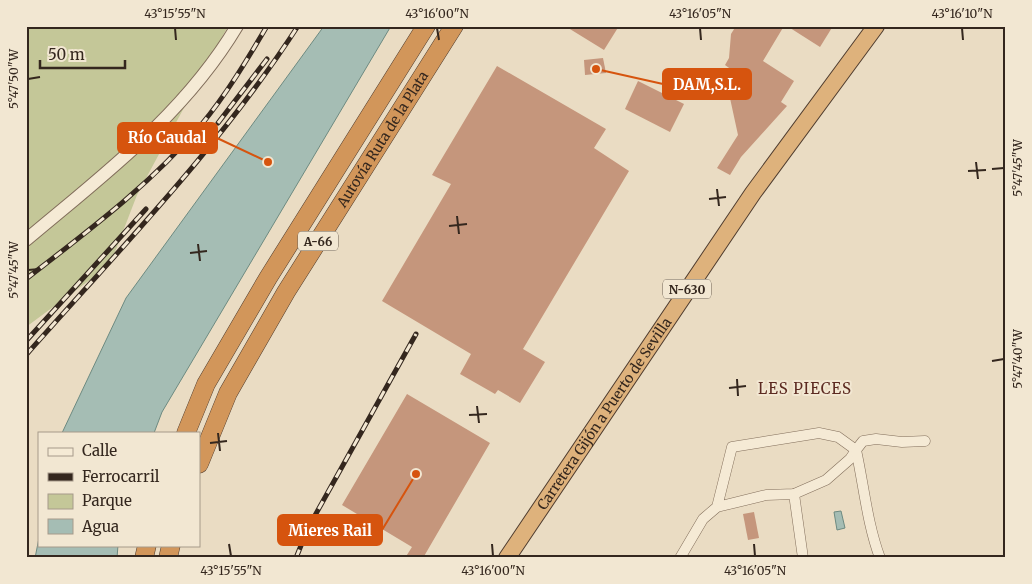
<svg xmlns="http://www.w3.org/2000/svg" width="1032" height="584" viewBox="0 0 1032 584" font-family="Merriweather,serif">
	<rect width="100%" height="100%" fill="#eadcc3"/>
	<path fill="#c4c798" d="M26,26H228L137,195L110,265L26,327Z"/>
	<g fill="#a5bdb4" stroke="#6d8a81">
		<path d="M324,26H391L162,412L154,433H62L126,298Z"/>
		<path d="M841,511L845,528L837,530L834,512Z"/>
		<path d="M39,538V545H118L117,558H35Z"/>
	</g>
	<g fill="#c5967c">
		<path d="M565,26H619L604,50Z"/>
		<path d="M736,26H784L763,61L794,81L781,102L787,106L741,157L730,175L717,168L738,135L728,89L736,73L725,65L729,58L731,34Z"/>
		<path d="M787,26H833L820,47Z"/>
		<path d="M603,58L606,73L585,75L584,60Z"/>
		<path d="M497,66L606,129L594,148L629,171L523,349L545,362L520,403L498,390L495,394L460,374L471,354L382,301L451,184L432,175Z"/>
		<path d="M638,81L684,104L670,132L625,109Z"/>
		<path d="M407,394L490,443L423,558H405L412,547L342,505Z"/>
		<path d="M754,512L759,538L748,540L743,514Z"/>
	</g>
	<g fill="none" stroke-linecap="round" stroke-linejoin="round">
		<g stroke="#826e5b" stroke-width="11">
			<g id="minor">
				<path d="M794,494L803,558"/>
				<path d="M680,558L703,519L717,507L766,495L794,494L826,480L850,459L856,450L838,437L819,433L732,447L717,507"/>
				<path d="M880,558C867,523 864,486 856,450L863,441L876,439L902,442L925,441"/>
			</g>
		</g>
		<g stroke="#826e5b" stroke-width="14">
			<path id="tertiary" d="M26,240C103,175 184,115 237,26"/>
		</g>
		<g stroke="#503d2f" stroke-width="18">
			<g id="trunk">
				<path id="s1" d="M507,558L753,193L876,26"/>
			</g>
		</g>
		<g stroke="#503d2f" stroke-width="19">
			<g id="motorway">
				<path d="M186,433L206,384L268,278L426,26"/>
				<path id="s2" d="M199,464L228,393L286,292L454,26"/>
				<path d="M144,558L147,545"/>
				<path d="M168,558L171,545"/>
			</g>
		</g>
		<use href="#minor" stroke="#f5ead5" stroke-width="10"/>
		<use href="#tertiary" stroke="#f5ead5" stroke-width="12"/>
		<use href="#trunk" stroke="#deb27c" stroke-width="16"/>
		<use href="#motorway" stroke="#d2965a" stroke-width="18"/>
		<g stroke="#34271e" stroke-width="5">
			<g id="rail">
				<path d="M218,123L267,59"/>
				<path d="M26,279C88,231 150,185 201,125C226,95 247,60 267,26"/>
				<path d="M26,341L146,209"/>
				<path d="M26,355C120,249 221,145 298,26"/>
				<path d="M296,558L308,528L416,334"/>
			</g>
		</g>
		<use href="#rail" stroke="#f2e7d2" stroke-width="3" stroke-dasharray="9" stroke-linecap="butt"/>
	</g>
	<path fill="none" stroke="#34271e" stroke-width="2" d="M175,28L176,40M437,28L439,40M700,28L701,40M962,28L963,40M28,79L40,77M976,162L978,179M992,169L1004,168M968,171L986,170M717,189L719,206M709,199L726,197M457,216L459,234M449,226L467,224M198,244L200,261M190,253L207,251M28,270L40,269M992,361L1004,359M737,379L738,396M729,388L746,386M477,406L479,423M469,415L487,414M218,433L220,451M210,443L227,441M229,544L231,556M492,544L493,556M754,544L755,556"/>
	<g text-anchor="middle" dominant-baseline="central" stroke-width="4" stroke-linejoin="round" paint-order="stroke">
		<g fill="#f2e7d2" stroke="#6d6154" stroke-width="1">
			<rect x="298" y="231.5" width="40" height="19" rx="4"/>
			<rect x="663" y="279.5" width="48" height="19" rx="4"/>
		</g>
		<g font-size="12" font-weight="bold" fill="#34271e">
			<text x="318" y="241">A-66</text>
			<text x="687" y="289">N-630</text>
		</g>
		<g font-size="14" fill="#34271e" stroke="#f2e7d2">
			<text stroke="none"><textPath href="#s2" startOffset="374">Autovía Ruta de la Plata</textPath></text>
			<text stroke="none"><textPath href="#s1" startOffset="174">Carretera Gijón a Puerto de Sevilla</textPath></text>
		</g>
		<g font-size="15" letter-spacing="1" fill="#5c2a21" stroke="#f2e7d2">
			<text x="805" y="388">LES PIECES</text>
		</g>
	</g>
	<path fill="none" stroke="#d6540e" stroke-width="2" d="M596 69L663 84M268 162L217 138M416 474L382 530"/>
	<g fill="#d6540e" stroke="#f2e7d2" stroke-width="2">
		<circle cx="596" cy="69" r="5"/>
		<circle cx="268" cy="162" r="5"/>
		<circle cx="416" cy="474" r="5"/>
	</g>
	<g fill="#d6540e" stroke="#d6540e" stroke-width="2">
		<rect x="663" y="69" width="88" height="30" rx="5"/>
		<rect x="118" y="123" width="99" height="30" rx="5"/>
		<rect x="278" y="515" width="104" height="30" rx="5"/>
	</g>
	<g font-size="15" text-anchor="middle" font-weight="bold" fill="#fff">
		<text x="707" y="90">DAM,S.L.</text>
		<text x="167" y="143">Río Caudal</text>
		<text x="330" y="536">Mieres Rail</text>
	</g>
	<rect width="1032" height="584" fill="none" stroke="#f2e7d2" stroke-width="55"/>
	<rect x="38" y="432" width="162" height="115" fill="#f2e7d2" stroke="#a69a8a"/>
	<rect x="48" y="448" width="25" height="8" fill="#f5ead5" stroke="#a69a8a"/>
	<text x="82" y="456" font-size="15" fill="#34271e">Calle</text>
	<rect x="48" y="473" width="25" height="8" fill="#34271e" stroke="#a69a8a"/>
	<text x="82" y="482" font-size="15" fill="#34271e">Ferrocarril</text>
	<rect x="48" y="494" width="25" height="15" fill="#c4c798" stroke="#a69a8a"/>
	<text x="82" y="506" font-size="15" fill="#34271e">Parque</text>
	<rect x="48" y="519" width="25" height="15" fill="#a5bdb4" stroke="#a69a8a"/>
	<text x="82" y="532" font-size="15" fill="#34271e">Agua</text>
	<path d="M40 60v8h85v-8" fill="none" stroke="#34271e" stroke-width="2.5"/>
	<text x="48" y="60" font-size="15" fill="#34271e" stroke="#f2e7d2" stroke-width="4" paint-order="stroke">50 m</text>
	<rect x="28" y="28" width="976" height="528" fill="none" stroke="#34271e" stroke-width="2"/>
	<g font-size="12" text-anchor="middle" fill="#34271e">
		<text x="175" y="18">43°15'55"N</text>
		<text x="437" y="18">43°16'00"N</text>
		<text x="700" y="18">43°16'05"N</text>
		<text x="962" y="18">43°16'10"N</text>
		<text transform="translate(14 79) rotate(-90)" y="4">5°47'50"W</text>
		<text transform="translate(1018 168) rotate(-90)" y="4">5°47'45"W</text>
		<text transform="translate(14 270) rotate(-90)" y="4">5°47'45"W</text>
		<text transform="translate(1018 359) rotate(-90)" y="4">5°47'40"W</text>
		<text x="231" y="575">43°15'55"N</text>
		<text x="493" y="575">43°16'00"N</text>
		<text x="755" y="575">43°16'05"N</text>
	</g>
</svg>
